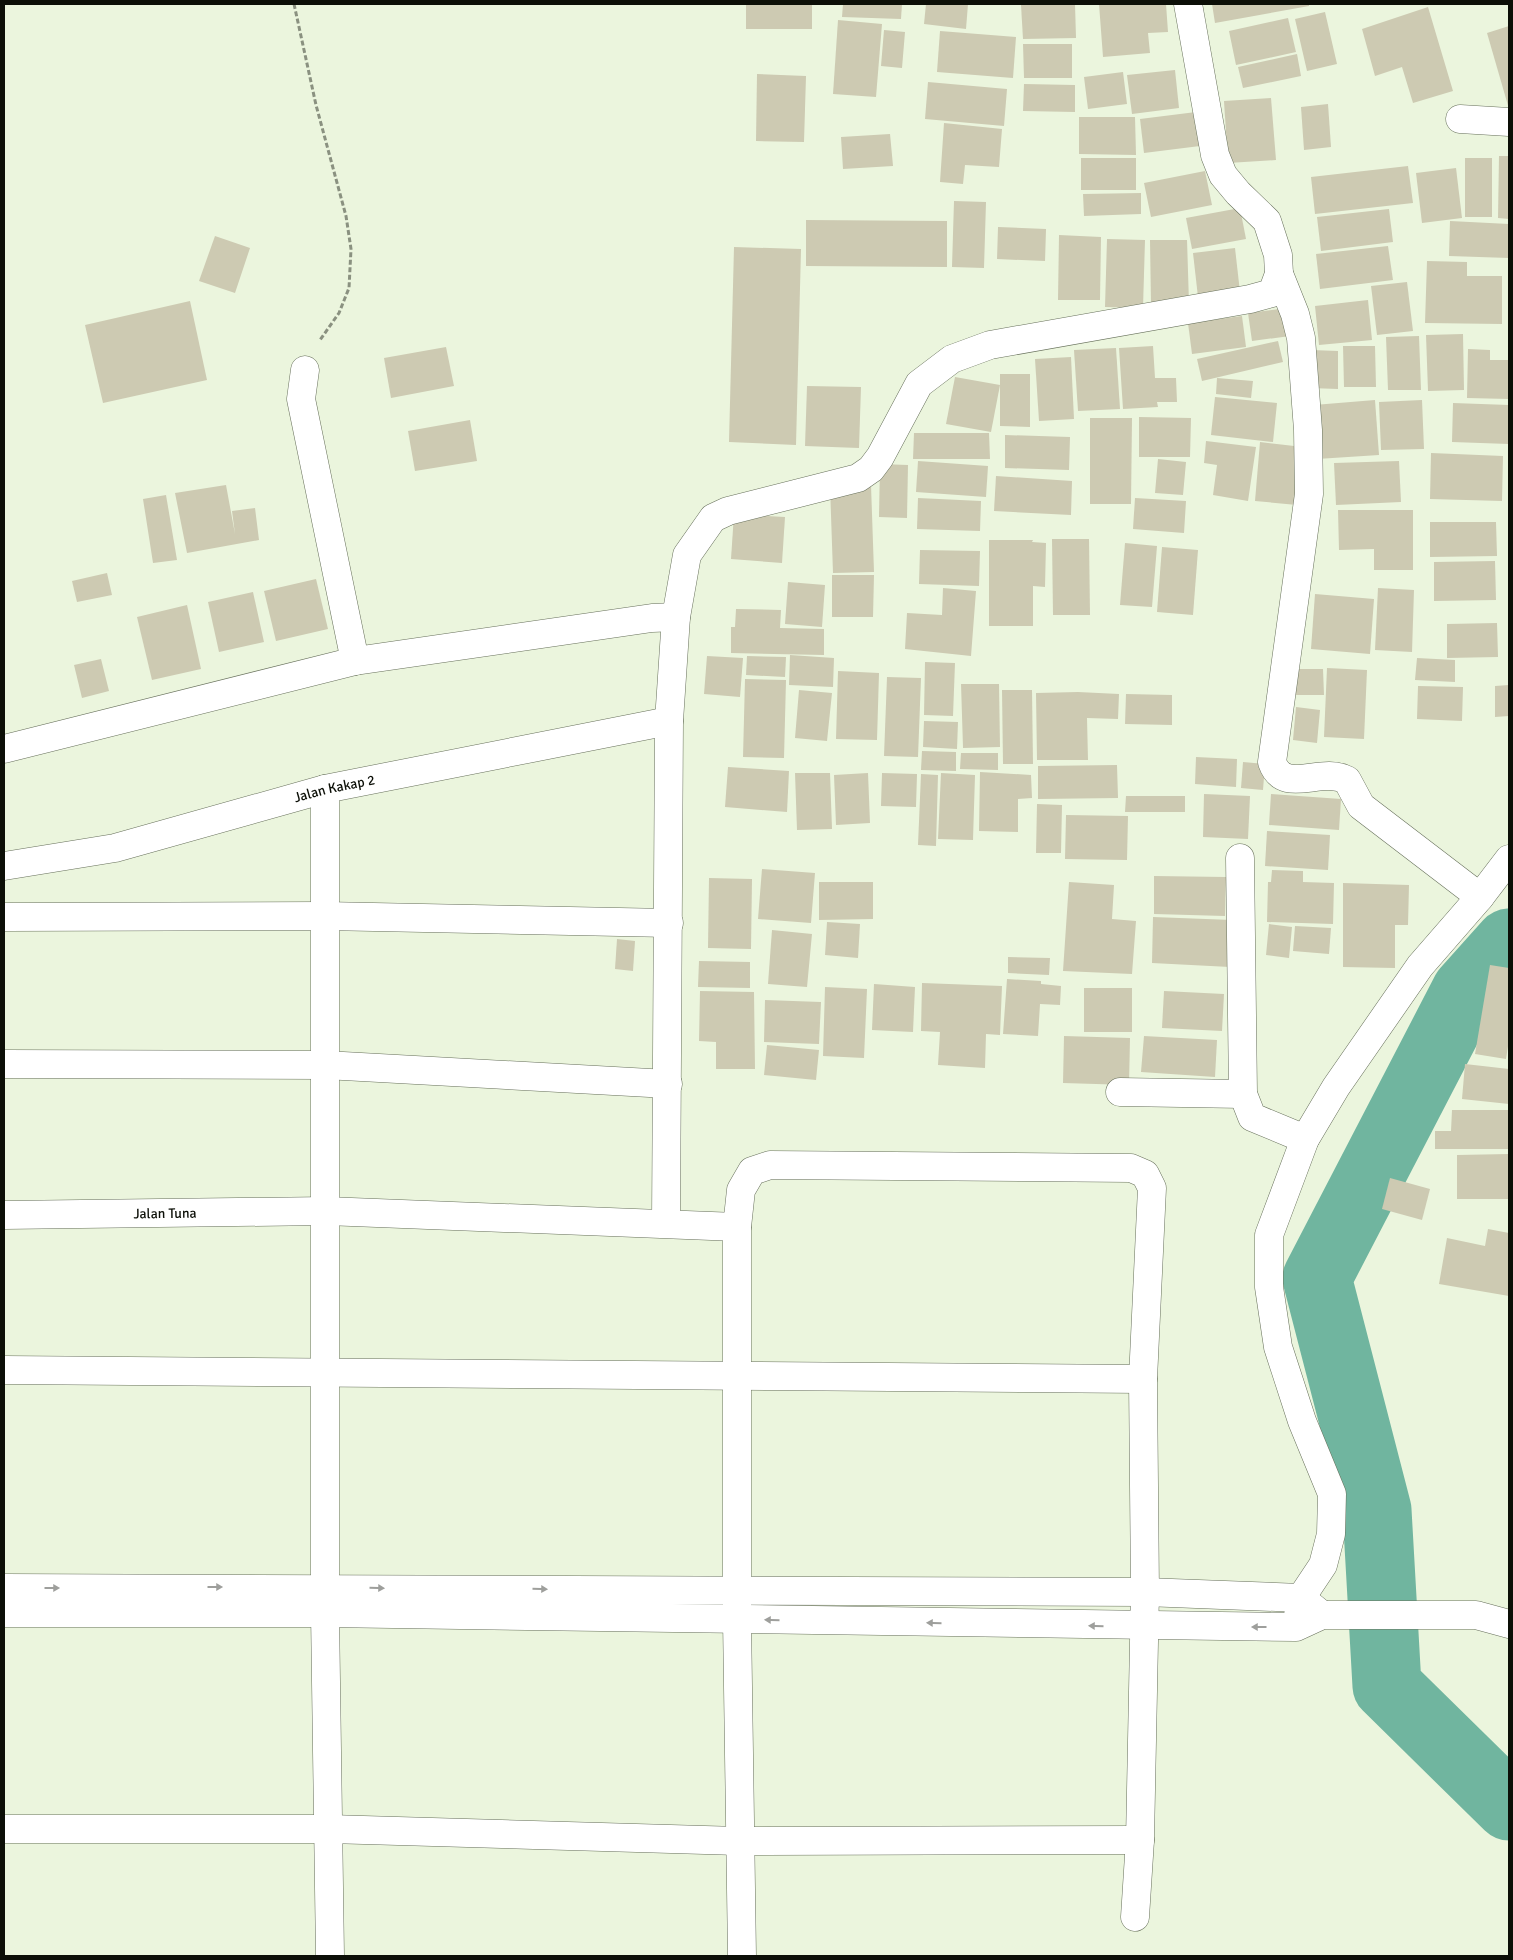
<svg xmlns="http://www.w3.org/2000/svg" width="1513" height="1960" viewBox="0 0 1513 1960" font-family="Signika,sans-serif">
	<rect width="100%" height="100%" fill="#ebf5dd"/>
	<g fill="none" stroke-linecap="round" stroke-linejoin="round">
		<path stroke="#70b59f" stroke-width="69" d="M1509,943L1466,991L1317,1278L1377,1510L1387,1686L1509,1806"/>
	</g>
	<g fill="#cdcab2">
		<rect x="746" y="4" width="66" height="25"/>
		<path d="M843,4H902L901,19L842,17Z"/>
		<path d="M926,4H968L966,29L924,24Z"/>
		<path d="M1075,4L1076,38L1023,39L1021,5Z"/>
		<path d="M1099,4H1166L1168,32L1148,33L1150,53L1103,57Z"/>
		<path d="M1212,4H1309V6L1215,23Z"/>
		<path d="M1428,7L1453,91L1413,103L1402,67L1375,76L1362,29Z"/>
		<path d="M1325,12L1337,64L1307,71L1295,19Z"/>
		<path d="M1288,18L1296,52L1236,65L1229,31Z"/>
		<path d="M838,20L882,24L876,97L833,94Z"/>
		<path d="M1509,26V109L1487,33Z"/>
		<path d="M884,30L905,32L902,68L881,66Z"/>
		<path d="M940,31L1016,37L1013,78L937,72Z"/>
		<path d="M1023,44H1072V78H1024Z"/>
		<path d="M1297,54L1301,76L1243,88L1238,67Z"/>
		<path d="M1175,70L1179,108L1132,114L1127,75Z"/>
		<path d="M1123,72L1127,104L1088,109L1084,77Z"/>
		<path d="M757,74L806,76L804,142L756,141Z"/>
		<path d="M928,82L1007,89L1004,126L925,119Z"/>
		<path d="M1024,84L1075,85V112L1023,111Z"/>
		<path d="M1271,98L1276,160L1228,163L1224,101Z"/>
		<path d="M1328,104L1331,147L1304,150L1301,107Z"/>
		<path d="M1196,112L1200,146L1144,153L1140,119Z"/>
		<path d="M1079,117H1135L1136,155L1079,154Z"/>
		<path d="M944,123L1002,129L999,167L965,165L963,184L940,182Z"/>
		<path d="M890,134L893,166L843,169L841,137Z"/>
		<path d="M1499,156H1509V219L1498,218Z"/>
		<rect x="1081" y="158" width="55" height="32"/>
		<rect x="1465" y="158" width="27" height="59"/>
		<path d="M1408,166L1413,203L1315,214L1311,177Z"/>
		<path d="M1456,168L1462,218L1422,223L1416,173Z"/>
		<path d="M1205,171L1212,205L1151,217L1144,183Z"/>
		<path d="M1141,193V214L1084,216L1083,194Z"/>
		<path d="M954,201L986,202L984,268L952,267Z"/>
		<path d="M1240,208L1246,239L1192,249L1186,218Z"/>
		<path d="M1389,209L1393,242L1321,251L1317,217Z"/>
		<path d="M806,220L947,221V267L806,266Z"/>
		<path d="M1450,221L1509,224V258L1449,256Z"/>
		<path d="M998,227L1046,229L1045,261L997,259Z"/>
		<path d="M1059,235L1101,237L1100,300H1058Z"/>
		<path d="M215,236L250,248L235,293L199,281Z"/>
		<path d="M1107,239L1145,240L1143,308L1105,307Z"/>
		<path d="M1150,240H1187L1189,304L1151,305Z"/>
		<path d="M1388,246L1393,280L1320,289L1316,254Z"/>
		<path d="M734,247L801,249L796,445L729,442Z"/>
		<path d="M1235,248L1240,292L1198,297L1193,253Z"/>
		<path d="M1427,261L1467,262V276H1502V324L1425,323Z"/>
		<path d="M1407,282L1413,331L1377,335L1371,286Z"/>
		<path d="M1368,300L1372,340L1319,345L1315,306Z"/>
		<path d="M190,301L207,380L103,403L85,325Z"/>
		<path d="M1287,308L1290,336L1252,341L1248,313Z"/>
		<path d="M1242,316L1246,347L1192,354L1188,323Z"/>
		<path d="M1463,334L1464,390L1428,391L1426,335Z"/>
		<path d="M1419,336L1421,390H1388L1386,337Z"/>
		<path d="M1278,341L1283,362L1202,381L1197,359Z"/>
		<path d="M1153,346L1155,378H1176L1177,402H1157L1158,407L1123,409L1119,348Z"/>
		<path d="M1343,346H1375L1376,387H1344Z"/>
		<path d="M446,347L454,386L391,398L384,358Z"/>
		<path d="M1116,348L1120,409L1078,411L1074,350Z"/>
		<path d="M1468,349L1490,350V360H1509V399L1467,398Z"/>
		<path d="M1311,350L1338,351V389L1310,388Z"/>
		<path d="M1071,357L1074,419L1039,421L1035,359Z"/>
		<path d="M1000,374H1030V427L1000,426Z"/>
		<path d="M955,377L1000,385L991,432L946,424Z"/>
		<path d="M1217,378L1253,381L1251,398L1216,394Z"/>
		<path d="M807,386L861,387L859,448L805,446Z"/>
		<path d="M1215,397L1277,403L1273,442L1211,435Z"/>
		<path d="M1375,400L1379,455L1317,459L1314,405Z"/>
		<path d="M1422,400L1424,449L1381,450L1379,402Z"/>
		<path d="M1453,403L1509,405V444L1452,442Z"/>
		<path d="M1139,417L1191,418L1190,457H1139Z"/>
		<path d="M1090,418H1132L1131,504H1090Z"/>
		<path d="M470,420L477,461L415,471L408,431Z"/>
		<path d="M914,433H989L990,459H913Z"/>
		<path d="M1005,435L1070,437L1069,470L1005,468Z"/>
		<path d="M1206,441L1256,447L1248,501L1213,495L1217,465L1204,463Z"/>
		<path d="M1260,442L1303,447L1297,505L1255,501Z"/>
		<path d="M1431,453L1503,456L1502,501L1430,499Z"/>
		<path d="M1158,459L1186,462L1183,495L1155,493Z"/>
		<path d="M918,461L988,466L986,497L916,492Z"/>
		<path d="M1399,461L1401,502L1336,505L1334,463Z"/>
		<path d="M880,464L908,465L907,518L879,517Z"/>
		<path d="M996,476L1072,481L1071,515L994,511Z"/>
		<path d="M226,485L235,534L232,511L255,508L259,540L187,553L175,493Z"/>
		<path d="M871,485L874,572L833,573L830,486Z"/>
		<path d="M166,495L177,560L153,563L143,499Z"/>
		<path d="M918,498L981,501L980,531L917,529Z"/>
		<path d="M1135,498L1186,501L1184,533L1133,529Z"/>
		<path d="M1338,510H1413V570H1374V549L1339,550Z"/>
		<path d="M734,514L785,517L782,563L731,559Z"/>
		<path d="M1430,522H1496L1497,556L1430,557Z"/>
		<path d="M1052,539H1089L1090,615H1053Z"/>
		<path d="M989,540H1033L1032,542L1046,543L1045,587L1033,586V626H989Z"/>
		<path d="M1125,543L1157,546L1152,607L1120,605Z"/>
		<path d="M1162,547L1198,550L1193,615L1157,612Z"/>
		<path d="M920,550L980,551L979,586L919,584Z"/>
		<path d="M1495,561L1496,600L1434,601V562Z"/>
		<path d="M107,573L112,595L77,602L72,581Z"/>
		<path d="M832,575H874L873,617H832Z"/>
		<path d="M316,579L328,629L276,641L264,591Z"/>
		<path d="M788,582L825,585L822,627L785,624Z"/>
		<path d="M943,588L976,591L971,656L905,649L907,613L942,615Z"/>
		<path d="M1378,588L1414,590L1412,652L1375,650Z"/>
		<path d="M253,592L264,642L219,652L208,602Z"/>
		<path d="M1315,594L1374,599L1370,654L1311,649Z"/>
		<path d="M187,605L201,669L152,680L137,617Z"/>
		<path d="M736,609L781,610L780,628L824,629V655L731,653V627H735Z"/>
		<path d="M1497,623L1498,657L1447,658V624Z"/>
		<path d="M790,655L834,658L833,687L789,685Z"/>
		<path d="M707,656L743,658L740,697L704,694Z"/>
		<path d="M747,656L786,657L785,677L746,675Z"/>
		<path d="M1417,658L1455,660V682L1415,680Z"/>
		<path d="M101,659L109,691L82,698L74,665Z"/>
		<path d="M925,662L955,663L953,716L924,715Z"/>
		<path d="M1327,668L1367,670L1364,739L1324,737Z"/>
		<path d="M1293,669H1323L1324,695H1293Z"/>
		<path d="M838,671L879,673L877,740L836,739Z"/>
		<path d="M887,677L921,678L918,757L884,756Z"/>
		<path d="M745,679L786,680L784,758L743,757Z"/>
		<path d="M961,684H999L1000,747L963,748Z"/>
		<path d="M1509,685V716L1495,717V686Z"/>
		<path d="M1418,686L1463,687L1462,721L1417,719Z"/>
		<path d="M799,690L832,693L827,741L795,738Z"/>
		<path d="M1002,690H1032L1033,764H1003Z"/>
		<path d="M1078,692L1119,694L1118,719L1087,718L1088,760H1037L1036,693Z"/>
		<path d="M1126,694L1172,695V725L1125,724Z"/>
		<path d="M1296,707L1320,710L1317,743L1293,740Z"/>
		<path d="M924,721L958,722L957,749L923,747Z"/>
		<path d="M922,751L956,752V771L921,770Z"/>
		<path d="M961,753H998V770L960,769Z"/>
		<path d="M1196,757L1237,759L1236,787L1195,784Z"/>
		<path d="M1243,762L1265,764L1263,790L1241,788Z"/>
		<path d="M1117,765L1118,798L1038,799V766Z"/>
		<path d="M728,767L789,771L787,812L725,807Z"/>
		<path d="M980,772L1031,775L1032,798L1018,799V832L979,831Z"/>
		<path d="M795,773H830L832,829L797,830Z"/>
		<path d="M868,773L870,823L836,825L834,775Z"/>
		<path d="M882,773L917,774L916,807L881,806Z"/>
		<path d="M941,773L975,775L973,840L938,839Z"/>
		<path d="M921,774L938,775L936,846L918,845Z"/>
		<path d="M1204,794L1250,796L1248,839L1203,837Z"/>
		<path d="M1271,794L1341,799L1339,830L1269,825Z"/>
		<path d="M1126,796H1185V812H1125Z"/>
		<path d="M1037,804L1062,805L1061,853H1036Z"/>
		<path d="M1066,815L1128,816L1127,860L1065,859Z"/>
		<path d="M1267,831L1330,835L1328,870L1265,866Z"/>
		<path d="M762,869L815,873L811,923L758,919Z"/>
		<path d="M1272,870L1303,871V882L1334,883L1333,924L1267,922L1268,882H1271Z"/>
		<path d="M1154,876L1226,877L1225,916L1154,914Z"/>
		<path d="M709,878L752,879L751,949L708,948Z"/>
		<path d="M819,882H873V919L819,920Z"/>
		<path d="M1069,882L1114,885L1112,919L1136,921L1132,974L1063,971Z"/>
		<path d="M1343,883L1409,885L1408,925H1395V968L1343,967Z"/>
		<path d="M1153,917L1232,920L1230,967L1152,963Z"/>
		<path d="M827,922L860,924L858,958L825,955Z"/>
		<path d="M1269,924L1292,927L1289,958L1266,955Z"/>
		<path d="M1295,926L1331,928L1329,954L1293,951Z"/>
		<path d="M772,930L812,934L807,987L768,984Z"/>
		<path d="M617,939L635,941L633,971L615,969Z"/>
		<path d="M1008,957L1050,958L1049,975L1008,973Z"/>
		<path d="M699,961L750,962V988L698,987Z"/>
		<path d="M1490,965L1509,968V1040L1506,1059L1475,1054Z"/>
		<path d="M1007,979L1041,981V984L1061,986L1060,1005L1040,1004L1038,1036L1003,1034Z"/>
		<path d="M922,983L1002,986L1000,1035L986,1034L985,1068L938,1065L940,1032L921,1031Z"/>
		<path d="M874,984L915,987L913,1032L872,1030Z"/>
		<path d="M825,987L867,989L864,1058L823,1056Z"/>
		<rect x="1084" y="988" width="48" height="44"/>
		<path d="M700,991L754,992L755,1069H716V1042L699,1041Z"/>
		<path d="M1164,991L1224,994L1222,1031L1162,1028Z"/>
		<path d="M765,1000L821,1002L819,1044L764,1042Z"/>
		<path d="M1064,1036L1130,1038L1129,1085L1063,1083Z"/>
		<path d="M1144,1036L1217,1040L1215,1077L1141,1072Z"/>
		<path d="M767,1045L819,1050L816,1080L764,1075Z"/>
		<path d="M1465,1064L1509,1069V1104L1462,1099Z"/>
		<path d="M1452,1110H1509V1149H1435V1131H1451Z"/>
		<path d="M1509,1154V1199H1457V1155Z"/>
		<path d="M1390,1178L1430,1189L1422,1220L1382,1209Z"/>
		<path d="M1488,1229L1509,1233V1296L1439,1284L1447,1238L1485,1246Z"/>
	</g>
	<g fill="none" stroke-linecap="round" stroke-linejoin="round">
		<g stroke="#67705b" stroke-width="29">
			<g id="minor">
				<path d="M1460,119L1509,122"/>
				<path d="M1279,274L1295,314L1301,338L1308,430L1309,494L1272,762C1284,796 1320,766 1347,780L1361,806L1480,897"/>
				<path d="M305,370L301,399L355,661"/>
				<path d="M4,749L355,661L652,618L676,617"/>
				<path d="M325,789V1613L330,1956"/>
				<path d="M1240,858L1243,1094L1252,1117L1305,1139"/>
				<path id="s1" d="M4,866L115,848L325,789L669,721"/>
				<path d="M4,917L324,916L669,923"/>
				<path d="M4,1064L325,1065L668,1084"/>
				<path d="M1120,1092L1243,1094"/>
				<path id="s2" d="M4,1215L326,1211L737,1227"/>
				<path d="M666,1223L669,721L676,617L687,555L713,518L728,511L858,478L871,469L880,457L919,384L952,359L990,345L1250,299L1272,293L1279,274L1278,255L1267,221L1238,193L1223,175L1215,155L1188,4"/>
				<path d="M4,1370L1143,1379"/>
				<path d="M4,1588L1145,1592L1301,1598L1322,1615"/>
				<path d="M4,1613H325L1296,1627L1322,1615H1476L1509,1624"/>
				<path d="M1298,1616L1301,1598L1323,1565L1331,1534L1332,1494L1302,1421L1278,1347L1269,1287V1235L1305,1139L1336,1087L1420,966L1480,897L1509,859"/>
				<path d="M4,1829H329L739,1841L1140,1840"/>
				<path d="M742,1956L737,1619V1227L741,1190L752,1171L770,1165L1131,1168L1145,1174L1152,1188L1143,1379L1145,1592L1140,1840L1135,1917"/>
			</g>
		</g>
		<path stroke="#8a9180" stroke-width="3" stroke-dasharray="5 2.5" stroke-linecap="butt" d="M294,4L316,105L346,216L351,249L349,288L339,313L320,340"/>
		<use href="#minor" stroke="#fff" stroke-width="28"/>
	</g>
	<defs><path id="oneway-solid" d="M-6-.8H1V-3.2L6.5 0L1 3.2V.8H-6Z" transform="scale(1.25)"/></defs>
	<g fill="#9e9f9c">
		<use href="#oneway-solid" transform="translate(215 1587)"/>
		<use href="#oneway-solid" transform="translate(52 1588)"/>
		<use href="#oneway-solid" transform="translate(377 1588) rotate(1)"/>
		<use href="#oneway-solid" transform="translate(540 1589) rotate(1)"/>
		<use href="#oneway-solid" transform="translate(772 1620) rotate(-179)"/>
		<use href="#oneway-solid" transform="translate(934 1623) rotate(-179)"/>
		<use href="#oneway-solid" transform="translate(1096 1626) rotate(-179)"/>
		<use href="#oneway-solid" transform="translate(1259 1627) rotate(-180)"/>
	</g>
	<g text-anchor="middle" dominant-baseline="central" stroke-width="5" stroke-linejoin="round" paint-order="stroke">
		<g font-size="14" fill="#0c0f07" stroke="#fdfffa">
			<text stroke="none"><textPath href="#s1" startOffset="340">Jalan Kakap 2</textPath></text>
			<text stroke="none"><textPath href="#s2" startOffset="161">Jalan Tuna</textPath></text>
		</g>
	</g>
	<rect width="1513" height="1960" fill="none" stroke="#0c0f07" stroke-width="10"/>
</svg>
